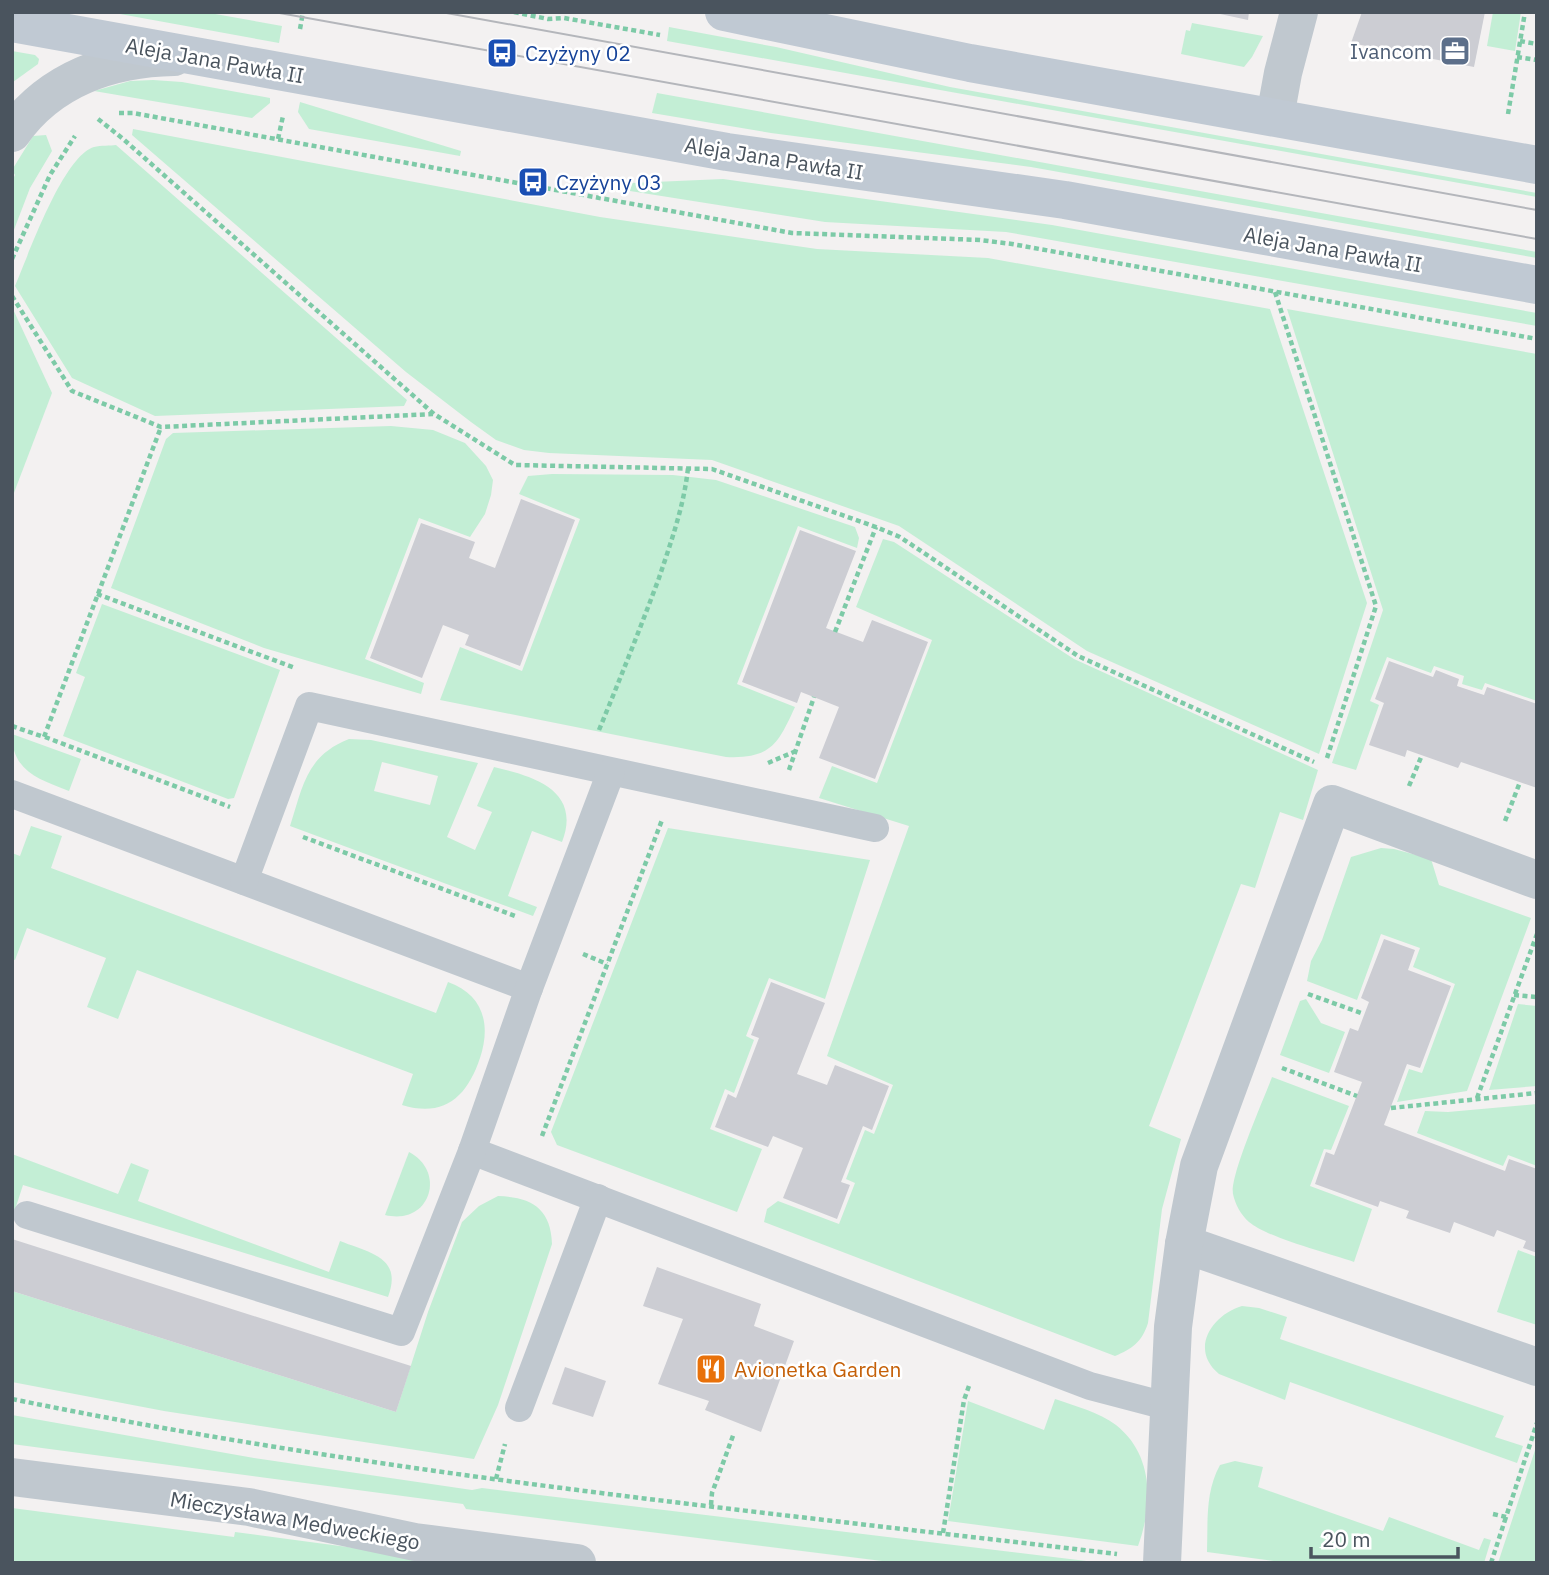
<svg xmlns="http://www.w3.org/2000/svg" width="1549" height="1575" viewBox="0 0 1549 1575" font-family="'IBM Plex Sans',sans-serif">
	<rect width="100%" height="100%" fill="#f3f1f1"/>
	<g fill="#c3eed5" fill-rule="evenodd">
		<path d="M109,12H204L282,26L279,43Z"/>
		<path d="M1493,12H1521L1515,51L1487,46Z"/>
		<path d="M1192,23L1263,36L1252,57L1244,67L1181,54L1186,30L1190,31Z"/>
		<path d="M669,27L776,47L950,87L1537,193V197L667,41Z"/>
		<path d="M12,51L35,55L39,59L38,64L13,82Z"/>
		<path d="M153,80L182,82L270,98V103L252,118L94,91L130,81Z"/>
		<path d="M657,93L1537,252V258L1031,167L771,133L652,113Z"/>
		<path d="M300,102L461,151L460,156L309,129L298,112Z"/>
		<path d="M133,129L600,217L817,249L988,258L1270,309L1367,603L1319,754L1087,651L899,526L712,460L549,453L524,450L496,440L471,422L406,372L132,135Z"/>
		<path d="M46,135L52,151L30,188L12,235V181L15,175L12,170L33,136Z"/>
		<path d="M116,145L407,400L404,406L155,416L72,378L15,286C28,256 63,156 94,147C101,145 110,146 116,145Z"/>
		<path d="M723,179L1052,225L1537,313V326L1006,232L825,222L630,191L631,183Z"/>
		<path d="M12,307L52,393L12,498Z"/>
		<path d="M1287,309L1537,354V701L1485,683L1482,690L1462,684L1464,676L1434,666L1431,673L1387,657L1370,701L1379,705L1356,770L1332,763L1383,610Z"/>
		<path d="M391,426L433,430L465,443L486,466L493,480L491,495L485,514L470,537L419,518L365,659L424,683L421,694L264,648L111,588L166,439L173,433Z"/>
		<path d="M552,474L673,475L716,480L855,527L859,538L857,548L798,526L737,684L795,707C778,744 771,759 726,757L440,700L460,647L522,671L580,519L519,494L528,476Z"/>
		<path d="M883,539L894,542L1074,659L1318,770L1303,820L1280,812L1255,888L1241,884L1149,1126L1181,1139L1162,1209L1148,1323C1142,1342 1132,1349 1115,1356L764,1222L767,1209L778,1201L839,1224L855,1183L846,1179L865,1130L874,1134L893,1085L827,1056L909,826L819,798L832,766L877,783L932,640L856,607Z"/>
		<path d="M102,604L280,670L234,798L228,799L63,736L85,677L76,673Z"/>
		<path d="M12,734L81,759L69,791C38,779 12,771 12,734Z"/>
		<path d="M349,739L371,740L478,763L447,837L475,850L492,812L477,806L494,767C533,776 582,790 562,842L532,831L508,896L537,907L533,916L290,826C303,786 306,756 349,739ZM382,762L438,776L430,805L374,791Z"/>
		<path d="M31,826L62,836L51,868L436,1013L448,982C484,995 491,1025 480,1058C467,1097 444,1118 402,1105L413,1074L137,970L118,1019L87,1007L106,958L27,928L15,960L12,959V853L20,856Z"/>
		<path d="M668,828L870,860L825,999L769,978L746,1036L754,1040L734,1093L725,1089L710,1129L762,1149L737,1212L557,1145L551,1132Z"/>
		<path d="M1381,848L1394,849L1431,859L1439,885L1531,918L1467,1091L1397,1102L1409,1069L1422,1073L1455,984L1413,967L1420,948L1381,934L1357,1000L1307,981L1311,961L1322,940L1351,857Z"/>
		<path d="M1306,999L1321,1023L1345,1032L1329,1073L1280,1055L1300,1001Z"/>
		<path d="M1518,1004L1537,1006V1086L1489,1090Z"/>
		<path d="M1272,1077L1349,1106L1331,1150L1324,1149L1310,1186L1372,1209L1354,1262C1328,1253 1268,1238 1249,1222C1241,1215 1235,1204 1233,1194C1230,1175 1264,1099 1272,1077Z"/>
		<path d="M1537,1104V1166L1508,1155L1503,1166L1417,1133L1425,1111L1448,1112Z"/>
		<path d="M409,1152C447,1172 430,1226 385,1215Z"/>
		<path d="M12,1154L118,1194L131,1163L149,1170L138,1201L329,1272L340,1241C370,1253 403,1257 388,1297L23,1185L12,1219Z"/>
		<path d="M498,1196C531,1197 551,1208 552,1244L498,1405L474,1459L164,1411L12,1382V1291L396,1412L428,1312L462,1222L479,1206Z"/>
		<path d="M1518,1250L1537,1257V1325L1497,1312Z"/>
		<path d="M1242,1306L1259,1308L1287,1317L1280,1339L1504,1416L1495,1437L1523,1446L1517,1463L1290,1382L1285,1400L1219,1374C1189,1349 1212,1315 1242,1306Z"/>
		<path d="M1055,1399C1075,1406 1099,1412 1116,1425C1154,1455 1153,1505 1138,1546L948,1521L968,1401L1044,1430Z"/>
		<path d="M12,1415L254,1458L472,1490L482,1488L1103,1563H898L466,1509L463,1504L12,1444Z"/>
		<path d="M1537,1444V1563H1498Z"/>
		<path d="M1235,1461L1263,1467L1258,1487L1383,1531L1389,1517L1479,1550L1484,1538L1491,1540L1484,1563H1289L1207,1552C1208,1522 1205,1492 1220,1465Z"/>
		<path d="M12,1508L234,1537L235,1532L467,1563H12Z"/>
	</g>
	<g fill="#cccdd3">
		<path d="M1211,12H1249L1248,20Z"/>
		<path d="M1362,12H1485L1474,67L1351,43Z"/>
		<path d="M521,499L575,520L520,666L465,645L469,635L443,625L422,678L370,658L421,523L475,542L469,558L495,568Z"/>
		<path d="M800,530L856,551L826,628L863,642L872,620L928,642L875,779L819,758L839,707L801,692L797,703L742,682Z"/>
		<path d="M1389,661L1433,677L1436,670L1459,679L1457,686L1484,695L1487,687L1537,704V788L1461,762L1458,768L1407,750L1405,757L1369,745L1384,703L1375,699Z"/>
		<path d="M1384,939L1415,950L1408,970L1451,986L1420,1068L1407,1064L1384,1125L1505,1171L1509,1159L1537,1169V1253L1523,1248L1526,1241L1497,1230L1494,1237L1454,1222L1450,1233L1406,1218L1409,1211L1380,1201L1378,1207L1315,1184L1326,1152L1334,1155L1362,1082L1334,1072L1350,1028L1358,1031L1369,1002L1361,998Z"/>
		<path d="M771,982L825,1003L797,1074L827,1085L835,1065L889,1086L872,1130L863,1126L841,1182L850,1185L837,1219L783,1198L803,1148L773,1136L768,1147L715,1127L728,1094L736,1098L759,1038L751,1035Z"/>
		<path d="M12,1239L411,1366L396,1412L12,1291Z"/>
		<path d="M657,1267L761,1304L754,1326L794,1341L761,1432L705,1410L709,1401L658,1384L683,1319L643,1306Z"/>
		<path d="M565,1367L606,1381L593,1417L552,1404Z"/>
	</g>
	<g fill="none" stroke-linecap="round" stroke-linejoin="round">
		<g stroke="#7dcaa7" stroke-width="4.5" stroke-dasharray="5 3.5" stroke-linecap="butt">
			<path d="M514,12L548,19L564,18L660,35"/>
			<path d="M300,29L303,12"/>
			<path d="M1520,41L1537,44"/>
			<path d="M1517,57L1537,60"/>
			<path d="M119,113H133L792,233L980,240L1012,244L1537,339"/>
			<path d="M1508,114L1525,12"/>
			<path d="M98,119L122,138L434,414L515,465L712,469L876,527L900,537L1078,656L1314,762"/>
			<path d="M278,139L283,116"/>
			<path d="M12,259L50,175L75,136"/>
			<path d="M1275,292L1376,606L1326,761"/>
			<path d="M12,296L72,391L161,427L433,414"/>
			<path d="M97,594L295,668"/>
			<path d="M835,632L876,527"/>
			<path d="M12,726L44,737L161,427"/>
			<path d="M599,730C620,679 640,629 659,578C671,542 684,506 688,468"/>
			<path d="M45,737L230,807"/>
			<path d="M768,763L796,751"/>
			<path d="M789,770L814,697"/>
			<path d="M1409,786L1422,755"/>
			<path d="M1505,821L1520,782"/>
			<path d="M303,837L515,916"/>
			<path d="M583,954L607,964"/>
			<path d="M1308,994L1364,1014"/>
			<path d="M1514,995L1537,997"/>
			<path d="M1282,1068L1357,1096"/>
			<path d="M1477,1098L1537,934"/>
			<path d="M1391,1108L1537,1093"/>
			<path d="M542,1136L662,820"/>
			<path d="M12,1399C376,1474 748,1510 1117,1554"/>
			<path d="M496,1479L505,1444"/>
			<path d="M711,1505L712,1493L734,1433"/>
			<path d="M1493,1514L1506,1517L1537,1423"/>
			<path d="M943,1533L964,1400L970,1383"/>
			<path d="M1491,1563L1506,1517"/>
		</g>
		<g stroke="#c0c8cf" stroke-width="28">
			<path d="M12,794L529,988"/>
			<path d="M244,881L309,706L875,828"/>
			<path d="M472,1151L1090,1386L1170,1407"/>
			<path d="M27,1215L401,1332L472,1151L529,988L611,772"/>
			<path d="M519,1408L598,1198"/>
		</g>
		<g stroke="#c0c8cf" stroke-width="38">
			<path d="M1275,117L1283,73L1299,12"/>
			<path d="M1184,1244L1537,1367"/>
			<path d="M1162,1563L1173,1327L1184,1244L1199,1166L1332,804L1537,880"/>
		</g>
		<g stroke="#c0c8cf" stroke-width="38">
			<path d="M12,133C50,79 111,58 174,57"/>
			<path d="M12,1477L249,1507L415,1542L577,1563"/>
		</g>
		<g stroke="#c0c9d3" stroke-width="38">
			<path d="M724,12L970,63L1537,165"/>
			<path d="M12,23L727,152L1065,200L1537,285"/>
		</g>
		<g stroke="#b4b6bb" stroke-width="2">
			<path d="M274,12L1537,239"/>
			<path d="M441,12L1537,210"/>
		</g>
	</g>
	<defs>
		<g id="office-square" transform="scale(1.575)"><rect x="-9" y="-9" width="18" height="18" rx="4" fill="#5c6f8a" stroke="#fff"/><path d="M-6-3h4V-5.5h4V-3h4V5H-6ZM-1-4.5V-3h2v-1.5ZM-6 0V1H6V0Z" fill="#fff"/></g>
		<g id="bus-square" transform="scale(1.575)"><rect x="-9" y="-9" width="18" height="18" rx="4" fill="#1a4fb4" stroke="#fff"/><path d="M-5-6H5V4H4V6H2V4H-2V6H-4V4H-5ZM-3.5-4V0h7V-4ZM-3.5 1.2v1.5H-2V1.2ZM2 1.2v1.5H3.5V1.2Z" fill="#fff"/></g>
		<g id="restaurant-square" transform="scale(1.575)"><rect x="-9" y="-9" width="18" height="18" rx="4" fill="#e8710a" stroke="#fff"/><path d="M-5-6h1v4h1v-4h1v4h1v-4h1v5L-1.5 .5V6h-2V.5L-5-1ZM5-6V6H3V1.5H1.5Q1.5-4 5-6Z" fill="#fff"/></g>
	</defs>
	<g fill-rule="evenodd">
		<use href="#office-square" x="1455" y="51"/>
		<use href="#bus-square" x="502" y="53"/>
		<use href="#bus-square" x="533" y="182"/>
		<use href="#restaurant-square" x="711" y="1369"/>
	</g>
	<g text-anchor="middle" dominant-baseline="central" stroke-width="5" stroke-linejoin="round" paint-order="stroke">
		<g font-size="21" fill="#4e5e75" stroke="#fff" text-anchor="end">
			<text x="1432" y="51">Ivancom</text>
		</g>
		<g font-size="21" fill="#164399" stroke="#fff" text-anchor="start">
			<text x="525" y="53">Czyżyny 02</text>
			<text x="556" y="182">Czyżyny 03</text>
		</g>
		<g font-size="21" fill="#4a545e" stroke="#fff">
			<text transform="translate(215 60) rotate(10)">Aleja Jana Pawła II</text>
			<text transform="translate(774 158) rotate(9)">Aleja Jana Pawła II</text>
			<text transform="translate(1333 249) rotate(10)">Aleja Jana Pawła II</text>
			<text transform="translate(295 1520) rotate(10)">Mieczysława Medweckiego</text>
		</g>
		<g font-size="21" fill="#c56008" stroke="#fff" text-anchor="start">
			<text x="734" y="1369">Avionetka Garden</text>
		</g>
	</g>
	<rect width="1549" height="1575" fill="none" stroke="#4a545e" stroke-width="28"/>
	<path d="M1311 1547v10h147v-10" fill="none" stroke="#4a545e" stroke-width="3.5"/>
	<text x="1322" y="1547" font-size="21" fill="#4a545e" stroke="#ffffff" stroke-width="5" paint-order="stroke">20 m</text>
</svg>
